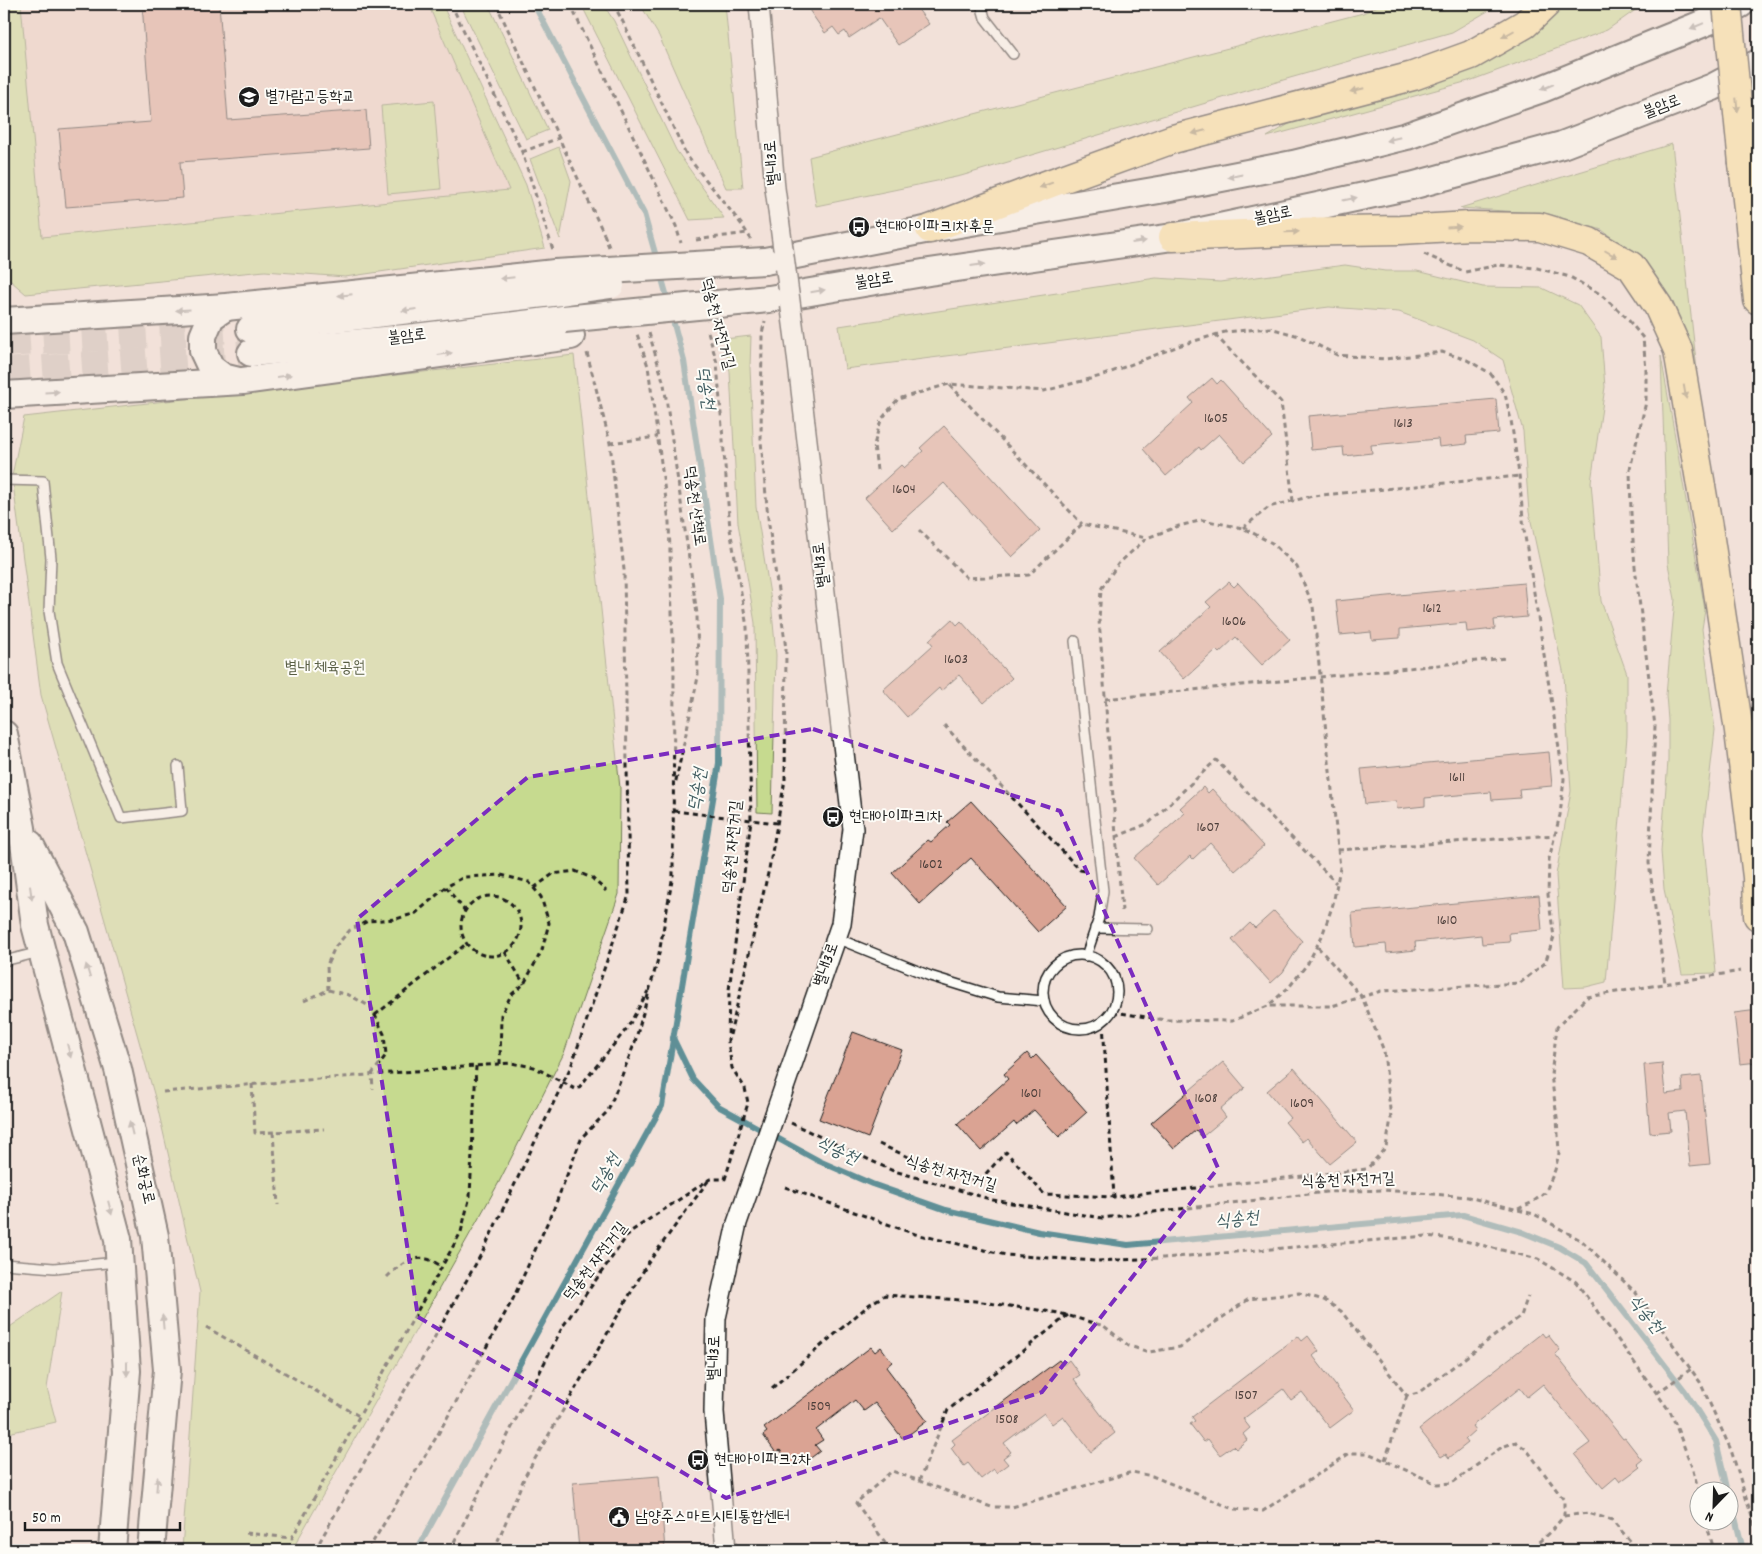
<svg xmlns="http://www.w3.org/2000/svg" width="1762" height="1554" viewBox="0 0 1762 1554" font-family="Dekko,'Poor Story',sans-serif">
	<rect width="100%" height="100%" fill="#f2e1d9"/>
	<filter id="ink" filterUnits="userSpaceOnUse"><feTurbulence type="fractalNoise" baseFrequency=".02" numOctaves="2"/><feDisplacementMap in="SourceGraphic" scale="10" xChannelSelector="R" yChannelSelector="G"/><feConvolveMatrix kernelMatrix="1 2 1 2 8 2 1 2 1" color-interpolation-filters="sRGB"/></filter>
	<g filter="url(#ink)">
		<path fill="#ebcec4" d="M21,4H428L509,190L42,237Z"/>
		<g fill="#c6da8f" stroke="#717b56">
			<path d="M4,4H21L42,237L509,190L428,4H442L526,185L545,248L345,277L265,271L26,294L4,275Z"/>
			<path d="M460,4H488L548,130L526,139Z"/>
			<path d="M581,4H603L614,21L676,150L724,218L690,220Z"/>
			<path d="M640,4H725L743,188H726L659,36Z"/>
			<path d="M1382,4H1500L1452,32L1290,78L961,176L816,206L809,157L1363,13Z"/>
			<path d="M1561,4H1644L1607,30L1472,80L1267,137L1289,124L1461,67L1549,16Z"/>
			<path d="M434,101L441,189L388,194L381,106Z"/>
			<path d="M1672,144L1697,370L1688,340L1641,261L1602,230L1549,214L1460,208Z"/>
			<path d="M559,147L571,181L560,239L530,159Z"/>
			<path d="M1345,265L1385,271H1417L1483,287L1542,288L1578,305L1601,337L1605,387L1591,482L1601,601L1627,674V736L1606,982L1586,987L1564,988L1556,875L1571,791L1564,675L1529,512L1523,431L1503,360L1473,340L1399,312L1329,307L845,369L839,326L1156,278L1220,282Z"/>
			<path d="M751,336L750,367L756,507L771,601L776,655L772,813L757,812L755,623L738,523L730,372L724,339Z"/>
			<path d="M574,355L620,788L619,894L564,1053L498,1184L292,1550H182L200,1292L156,1101L41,695L12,476L24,417Z"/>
			<path d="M1661,356L1705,610L1702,629L1715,730L1703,833L1716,973L1682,974L1664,889L1661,851L1668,761V720L1666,695L1675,599L1668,564Z"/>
			<path d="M62,1291L47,1388L56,1422L4,1434V1331Z"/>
		</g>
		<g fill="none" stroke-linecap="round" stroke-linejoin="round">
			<g stroke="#5f8f96" stroke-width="6">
				<path d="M534,4L644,214L657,260"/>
				<path d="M660,272L669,304"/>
				<path d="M673,1038L693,1079L718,1106L819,1161L872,1184L946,1210L1039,1232L1128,1245L1463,1215L1522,1232L1559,1247L1586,1263L1685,1391L1716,1441L1728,1492"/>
				<path d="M1730,1497L1743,1550"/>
				<path d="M417,1550L662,1106L719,763L720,599L684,361L671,313"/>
			</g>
		</g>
		<g fill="#daa393" stroke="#1c1c1c">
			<path d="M48,4H120L48,9Z"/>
			<path d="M142,4H219L228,120L366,110L369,148L180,162L183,198L66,207L59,129L151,122Z"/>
			<path d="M805,4H914L929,24L898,45L879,18L849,38L845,31L839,35L833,27L825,33Z"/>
			<path d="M1212,378L1217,384L1221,380L1272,437L1244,462L1219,434L1201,450L1199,447L1166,476L1143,449L1193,403L1189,398Z"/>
			<path d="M1496,399L1499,433L1466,436L1467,444L1439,447L1438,439L1371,445L1372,453L1344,456L1343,447L1311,450L1308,416Z"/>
			<path d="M944,426L1040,531L1012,557L944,483L893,529L865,498L901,465L904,468L923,451L920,448Z"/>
			<path d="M1229,582L1234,587L1238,583L1290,640L1262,665L1236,637L1219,653L1216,650L1184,679L1160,652L1211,607L1206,602Z"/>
			<path d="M1524,583L1527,617L1494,620L1495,629L1467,632L1466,623L1400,629V638L1372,640L1371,632L1340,635L1336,601Z"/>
			<path d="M952,619L957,625L961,621L1012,678L984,703L959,675L941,691L939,688L907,717L883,690L933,645L929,640Z"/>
			<path d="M1549,752L1552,786L1519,789L1520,798L1492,800L1491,792L1425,798V806L1397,809L1396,801L1365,804L1361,769Z"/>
			<path d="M1203,787L1208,793L1212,789L1264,846L1235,871L1210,843L1193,859L1190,856L1158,885L1134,858L1185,813L1180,808Z"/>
			<path d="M971,801L1067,906L1038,932L971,858L920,904L892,873L928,840L931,842L950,825L947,822Z"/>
			<path d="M1539,895L1542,930L1509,933L1510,942L1482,944L1481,935L1415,942L1416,950L1387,953L1386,944L1355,947L1352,913Z"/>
			<path d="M1274,911L1302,941L1283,972L1271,983L1232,940L1250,923L1255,928Z"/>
			<path d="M1758,1010V1062L1740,1064L1734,1013Z"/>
			<path d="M853,1032L902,1050L868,1138L819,1119Z"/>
			<path d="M1027,1053L1032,1059L1036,1055L1087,1112L1059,1137L1034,1110L1016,1125L1014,1122L981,1151L957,1124L1008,1079L1004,1074Z"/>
			<path d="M1223,1062L1245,1088L1220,1109L1226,1117L1202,1137L1196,1130L1174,1149L1151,1123Z"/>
			<path d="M1662,1063L1665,1094L1683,1092L1682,1078L1701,1076L1710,1164L1690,1166L1685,1111L1669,1113L1671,1131L1650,1133L1644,1065Z"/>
			<path d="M1294,1068L1357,1142L1330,1164L1307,1138L1302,1142L1285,1122L1290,1118L1267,1091Z"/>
			<path d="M1542,1333L1545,1337L1548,1335L1560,1350L1555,1354L1623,1439L1625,1438L1642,1460L1637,1464L1640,1467L1620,1482L1616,1477L1603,1488L1575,1454L1590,1443L1543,1384L1527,1397L1520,1388L1472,1426L1475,1430L1465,1439L1468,1443L1449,1458L1446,1454L1441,1457L1419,1429Z"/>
			<path d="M1298,1336L1302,1341L1308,1336L1319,1351L1313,1356L1354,1410L1330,1428L1302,1392L1291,1400L1283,1389L1243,1419L1250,1428L1243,1434L1247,1440L1236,1449L1233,1446L1220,1455L1208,1439L1204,1442L1190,1424L1195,1421L1192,1417Z"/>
			<path d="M871,1347L875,1352L881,1347L892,1362L886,1367L927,1421L903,1439L875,1403L864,1411L855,1400L816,1430L823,1440L815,1445L820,1451L808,1460L806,1457L793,1466L780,1450L776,1453L763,1435L767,1432L764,1428Z"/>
			<path d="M1059,1360L1063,1365L1069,1360L1080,1375L1074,1379L1115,1433L1091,1452L1063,1416L1052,1424L1044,1413L1004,1443L1011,1452L1003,1458L1008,1464L996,1473L994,1469L981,1479L968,1463L964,1466L951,1448L955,1444L952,1440Z"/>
			<path d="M659,1476L665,1550H579L573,1483Z"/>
		</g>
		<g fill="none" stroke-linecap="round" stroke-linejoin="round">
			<g stroke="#c7bab3" stroke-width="26" stroke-dasharray="26 13" stroke-linecap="butt">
				<path d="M4,344L250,329"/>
				<path d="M4,371L251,353"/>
			</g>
			<g stroke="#1c1c1c" stroke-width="12">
				<g id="lane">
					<path d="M981,4L985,18L1013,54"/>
					<path d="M4,480L43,481L51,558L49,611L57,663L121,818L182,811L178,766"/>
					<path d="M1075,641L1103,891L1099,918L1086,956"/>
					<path d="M1095,928L1148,929"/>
					<path d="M836,938L930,976L998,997L1044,1001"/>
					<circle cx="1080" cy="992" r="37"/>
					<path d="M4,961L40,952"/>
					<path d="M4,1264L54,1268L117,1262"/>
				</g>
			</g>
			<g stroke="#1c1c1c" stroke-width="22">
				<g id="street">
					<path d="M759,4L775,188"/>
					<path d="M726,1550L714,1412L716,1318L737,1223L841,924L853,829L795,339"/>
				</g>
			</g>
			<g stroke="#1c1c1c" stroke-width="30">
				<g id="secondary">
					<path d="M765,261L930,229L1165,189L1293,164L1407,136L1542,89L1714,19L1741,4"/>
					<path d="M769,299L929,272L1173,237L1411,186L1562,145L1713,87L1758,63"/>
					<path d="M226,307L211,317L203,336V351L211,368L223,377L239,381"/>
					<path d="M4,321L226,307L555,273"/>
					<path d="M250,329L561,292"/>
					<path d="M251,353L415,337L564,319"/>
					<path d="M4,395L243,381L571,336"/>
					<path d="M4,734L22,828L35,925L118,1239L127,1371L112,1550"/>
					<path d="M30,844L76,932L118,1069L155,1236L167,1370L151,1550"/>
				</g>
			</g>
			<g stroke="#1c1c1c" stroke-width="31">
				<g id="highway">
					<path d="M1743,163L1758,300"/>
					<path d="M930,229L1054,182L1173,139L1413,76L1471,55L1525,24L1546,4"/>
					<path d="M1173,237L1287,232L1400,230L1470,226L1540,227L1589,242L1631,266L1658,306L1678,350L1710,539L1739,731L1757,877L1758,916"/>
				</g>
			</g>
			<g stroke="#1c1c1c" stroke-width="3" stroke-dasharray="5 4" stroke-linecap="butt">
				<path d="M451,4L522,152L553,250"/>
				<path d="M496,4L604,234"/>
				<path d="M570,4L676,226L681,243"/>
				<path d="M613,4L621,18L687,156L742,225L751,239"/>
				<path d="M522,152L559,138"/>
				<path d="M604,234L609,247"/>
				<path d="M1424,254L1465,272L1498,265L1537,268L1570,277L1600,294L1626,317L1643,338L1646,370V402L1630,469L1631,513L1635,567L1655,726L1649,863L1665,983"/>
				<path d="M649,333L664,384L697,614L698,677L675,785"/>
				<path d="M1215,335L1281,402L1293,501"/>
				<path d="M950,385L1082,524"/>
				<path d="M610,443L657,437"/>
				<path d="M877,470L874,445L881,420L898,399L949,384L1044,391L1101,376L1181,345L1225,332L1270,328L1299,336L1337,355L1385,359L1442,352L1467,360L1490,373L1505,394L1511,420L1519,474L1524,530L1564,779L1560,815L1549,859L1548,895L1554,937L1545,963L1520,983L1381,991L1332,1006H1268"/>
				<path d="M1243,528L1269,507L1312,496L1519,476"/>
				<path d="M919,530L967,578L1029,575L1082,524L1146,538"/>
				<path d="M1105,699L1506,658"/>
				<path d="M944,725L1080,870L1086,871"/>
				<path d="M674,811L777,823"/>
				<path d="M1116,837L1149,823L1216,760L1336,883"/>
				<path d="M1338,850L1555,835"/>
				<path d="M446,887L465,911"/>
				<path d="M534,888L553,874L575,871L592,878L606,891"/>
				<circle cx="491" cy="926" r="30"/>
				<path d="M505,952L524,984"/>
				<path d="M328,990L327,965L335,947L350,930L368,921L396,919L416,913L446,887L464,877L501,875L529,882L541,897L549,923L542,950L524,984L511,995L501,1015L500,1064"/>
				<path d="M304,1001L328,990L349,995L371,1007L384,1034L386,1055L372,1074L373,1089"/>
				<path d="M1113,1012L1166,1020L1232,1021L1268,1006L1290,986L1308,963L1322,936L1333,904L1340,868L1313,606L1297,567L1272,543L1243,528L1203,520L1179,526L1147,538L1118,564L1101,589L1099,620L1122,911"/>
				<path d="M375,1015L466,944"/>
				<path d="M1103,1023L1114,1197"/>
				<path d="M730,1035L769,869L785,780L786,649L768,518L761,441L762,333L765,321"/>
				<path d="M252,1084L255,1133L324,1129"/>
				<path d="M163,1092L511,1063L534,1067L577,1090L628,1027L648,991"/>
				<path d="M791,1123L891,1170L993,1200L1102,1218L1326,1192L1383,1190L1468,1197L1534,1214L1582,1241L1636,1293L1700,1382L1731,1450L1758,1536"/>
				<path d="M273,1132L278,1205"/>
				<path d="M879,1144L952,1176L979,1181L1006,1152L1044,1194L1114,1197L1367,1169L1386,1147L1391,1119L1384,1051L1362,997L1317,946"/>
				<path d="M785,1187L915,1234L1006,1255L1096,1261L1163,1258L1426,1236L1461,1240L1538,1259L1576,1282L1671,1413L1692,1467L1700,1497"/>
				<path d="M1518,1209L1531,1203L1545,1193L1555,1170L1559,1153L1557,1117L1551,1075L1557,1027L1587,997L1741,971"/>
				<path d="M387,1277C397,1267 412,1255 427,1259C432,1260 437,1264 442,1266"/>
				<path d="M206,1327L359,1416"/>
				<path d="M772,1388L870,1304L885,1295L975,1301L1059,1313L1104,1326L1129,1346L1149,1352L1180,1347L1249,1299L1299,1293L1324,1300L1341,1311L1407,1396L1418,1393L1521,1316L1528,1296"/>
				<path d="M1657,1393L1691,1369"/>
				<path d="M1385,1460L1407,1396"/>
				<path d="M919,1481L948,1410L1068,1315"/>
				<path d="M1564,1516L1588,1513L1612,1520L1638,1550"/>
				<path d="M1706,1522L1714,1550"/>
				<path d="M246,1533L292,1538L461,1232L470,1196L476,1066"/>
				<path d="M315,1550L483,1251L572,1064L629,895L624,570L610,443L587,353"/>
				<path d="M368,1550L437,1436L513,1299L554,1208L582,1137L608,1111L635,1042L658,959L673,875L674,672L669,522L648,366L637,334"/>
				<path d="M450,1550L563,1326L630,1232L710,1179H725L748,1103L745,1088L732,1068L728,1042L729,990L751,820L747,627L730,529L717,363L707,328"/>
				<path d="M494,1550L525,1476L648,1263L708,1181"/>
				<path d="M891,1550L856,1503L892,1471L991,1507H1012L1132,1472L1152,1476L1234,1509L1263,1511L1350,1453H1368L1437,1484L1452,1483L1502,1447L1516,1442L1527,1450L1564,1500V1516L1552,1530L1530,1550"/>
			</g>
			<use href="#lane" stroke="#fdfcf7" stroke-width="9"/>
			<use href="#street" stroke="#fdfcf7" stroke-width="19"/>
			<use href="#secondary" stroke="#fdfcf7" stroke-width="26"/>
			<use href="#highway" stroke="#fadf96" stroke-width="28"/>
			<g stroke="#1c1c1c" stroke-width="22" stroke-linecap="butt">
				<path id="street-bridge" d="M775,188L795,339"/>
			</g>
			<g stroke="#1c1c1c" stroke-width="30" stroke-linecap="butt">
				<g id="secondary-bridge">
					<path d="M555,273L765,261"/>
					<path d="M561,292L611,285"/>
					<path d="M564,319L769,299"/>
				</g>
			</g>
			<g stroke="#1c1c1c" stroke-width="31" stroke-linecap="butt">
				<path id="highway-bridge" d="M1727,4L1743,163"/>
			</g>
			<path stroke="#1c1c1c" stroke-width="3" stroke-dasharray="5 4" stroke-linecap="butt" d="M696,240L747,233"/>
			<use href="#street-bridge" stroke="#fdfcf7" stroke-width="19"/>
			<use href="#secondary-bridge" stroke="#fdfcf7" stroke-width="26"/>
			<use href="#highway-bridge" stroke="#fadf96" stroke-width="28"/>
		</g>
		<defs><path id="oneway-solid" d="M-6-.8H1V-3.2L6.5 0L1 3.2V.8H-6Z" transform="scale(1.25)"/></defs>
		<g fill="#989794">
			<use href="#oneway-solid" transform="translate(1697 26) rotate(158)"/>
			<use href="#oneway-solid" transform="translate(1547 87) rotate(158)"/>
			<use href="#oneway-solid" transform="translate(1393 139) rotate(166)"/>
			<use href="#oneway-solid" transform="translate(1235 176) rotate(169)"/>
			<use href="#oneway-solid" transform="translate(1350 199) rotate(-12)"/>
			<use href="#oneway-solid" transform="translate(1139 242) rotate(-8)"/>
			<use href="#oneway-solid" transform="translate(978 265) rotate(-8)"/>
			<use href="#oneway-solid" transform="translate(507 278) rotate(174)"/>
			<use href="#oneway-solid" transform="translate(818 291) rotate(-9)"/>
			<use href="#oneway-solid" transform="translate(345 295) rotate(174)"/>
			<use href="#oneway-solid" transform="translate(183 310) rotate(177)"/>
			<use href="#oneway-solid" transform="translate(409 310) rotate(173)"/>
			<use href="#oneway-solid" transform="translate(445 354) rotate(-8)"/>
			<use href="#oneway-solid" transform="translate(284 376) rotate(-8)"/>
			<use href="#oneway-solid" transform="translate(52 392) rotate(-3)"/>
			<use href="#oneway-solid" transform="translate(31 893) rotate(82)"/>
			<use href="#oneway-solid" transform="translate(88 971) rotate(-107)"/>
			<use href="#oneway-solid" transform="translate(69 1051) rotate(75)"/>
			<use href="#oneway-solid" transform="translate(131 1128) rotate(-103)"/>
			<use href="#oneway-solid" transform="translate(110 1208) rotate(75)"/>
			<use href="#oneway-solid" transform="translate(163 1322) rotate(-95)"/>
			<use href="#oneway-solid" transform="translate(127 1369) rotate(90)"/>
			<use href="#oneway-solid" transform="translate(157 1484) rotate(-85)"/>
		</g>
		<g fill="#96875f">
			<use href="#oneway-solid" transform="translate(1508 34) rotate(150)"/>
			<use href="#oneway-solid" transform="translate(1357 90) rotate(166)"/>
			<use href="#oneway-solid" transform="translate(1737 105) rotate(84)"/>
			<use href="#oneway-solid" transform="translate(1199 132) rotate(165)"/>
			<use href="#oneway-solid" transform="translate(1046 185) rotate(159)"/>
			<use href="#oneway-solid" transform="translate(1454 227) rotate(-3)"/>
			<use href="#oneway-solid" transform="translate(1292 232) rotate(-1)"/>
			<use href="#oneway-solid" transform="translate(1611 254) rotate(30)"/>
			<use href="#oneway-solid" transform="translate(1685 392) rotate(80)"/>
		</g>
	</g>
	<path d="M0 0H1762V1554H0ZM813,729L1060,811L1218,1168L1042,1392L726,1498L418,1317L357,919L528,777Z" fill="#f2e1d9" fill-opacity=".55" fill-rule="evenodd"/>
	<path fill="none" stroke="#7b2cbf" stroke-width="4" stroke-dasharray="10 6" stroke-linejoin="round" d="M813,729L1060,811L1218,1168L1042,1392L726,1498L418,1317L357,919L528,777Z"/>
	<defs>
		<g id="school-disc" transform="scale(1.125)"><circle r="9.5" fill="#1c1c1c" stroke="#fdfcf7"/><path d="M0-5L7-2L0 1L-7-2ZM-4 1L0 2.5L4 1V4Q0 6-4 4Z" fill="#fff"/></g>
		<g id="bus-disc" transform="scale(1.125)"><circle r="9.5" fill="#1c1c1c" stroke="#fdfcf7"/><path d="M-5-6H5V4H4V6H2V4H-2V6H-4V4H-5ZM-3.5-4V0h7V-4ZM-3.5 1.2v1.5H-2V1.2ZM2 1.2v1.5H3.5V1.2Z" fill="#fff"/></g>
		<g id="civic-disc" transform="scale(1.125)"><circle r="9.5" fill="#1c1c1c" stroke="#fdfcf7"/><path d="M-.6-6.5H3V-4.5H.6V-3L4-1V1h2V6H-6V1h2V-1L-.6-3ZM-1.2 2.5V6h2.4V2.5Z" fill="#fff"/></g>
	</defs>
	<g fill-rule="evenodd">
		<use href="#school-disc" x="249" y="97"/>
		<use href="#bus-disc" x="859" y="227"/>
		<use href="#bus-disc" x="833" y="817"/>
		<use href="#bus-disc" x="698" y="1460"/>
		<use href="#civic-disc" x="619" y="1517"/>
	</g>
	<g text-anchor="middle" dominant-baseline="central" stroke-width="4" stroke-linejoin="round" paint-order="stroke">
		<g font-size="14" fill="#4c3e3a">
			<text x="1216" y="419">1605</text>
			<text x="1403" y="424">1613</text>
			<text x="904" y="490">1604</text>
			<text x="1432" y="609">1612</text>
			<text x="1234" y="622">1606</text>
			<text x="956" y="660">1603</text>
			<text x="1457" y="778">1611</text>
			<text x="1208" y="828">1607</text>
			<text x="931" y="865">1602</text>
			<text x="1447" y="921">1610</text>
			<text x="1031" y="1094">1601</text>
			<text x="1206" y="1099">1608</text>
			<text x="1302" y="1104">1609</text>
			<text x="1246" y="1396">1507</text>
			<text x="819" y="1407">1509</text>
			<text x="1007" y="1420">1508</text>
		</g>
		<g font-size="16" fill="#1c1c1c" stroke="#fdfcf7" text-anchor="start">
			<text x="265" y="97">별가람고등학교</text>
			<text x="875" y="227">현대아이파크1차후문</text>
			<text x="849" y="817">현대아이파크1차</text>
			<text x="714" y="1460">현대아이파크2차</text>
			<text x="635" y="1517">남양주스마트시티통합센터</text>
		</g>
		<g font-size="16" fill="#1c1c1c" stroke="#fdfcf7">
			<text transform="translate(1662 107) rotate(-21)">불암로</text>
			<text transform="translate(773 163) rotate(-95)">별내3로</text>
			<text transform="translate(1273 216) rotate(-12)">불암로</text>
			<text transform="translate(874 281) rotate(-9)">불암로</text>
			<text transform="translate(717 324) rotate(75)">덕송천 자전거길</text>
			<text transform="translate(407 337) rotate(-6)">불암로</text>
			<text transform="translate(694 506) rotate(82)">덕송천 산책로</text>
			<text transform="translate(822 565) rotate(-97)">별내3로</text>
			<text transform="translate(733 847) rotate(-85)">덕송천 자전거길</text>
			<text transform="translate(827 965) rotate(-71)">별내3로</text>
			<text transform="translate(951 1174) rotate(16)">식송천 자전거길</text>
			<text transform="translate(143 1179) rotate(77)">순화궁로</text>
			<text transform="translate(1348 1181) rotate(-2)">식송천 자전거길</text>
			<text transform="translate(596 1262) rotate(-53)">덕송천 자전거길</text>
			<text transform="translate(715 1358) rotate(-89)">별내3로</text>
		</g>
		<g font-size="16" fill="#585e44" stroke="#fdfcf7">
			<text x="325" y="668">별내 체육공원</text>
		</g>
		<g font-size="18" font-style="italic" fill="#435f63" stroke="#fdfcf7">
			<text transform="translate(704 388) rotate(81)">덕송천</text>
			<text transform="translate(699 790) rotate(-81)">덕송천</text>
			<text transform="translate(837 1152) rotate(25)">식송천</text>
			<text transform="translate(607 1175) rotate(-61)">덕송천</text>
			<text transform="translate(1237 1221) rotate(-5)">식송천</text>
			<text transform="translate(1645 1315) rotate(52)">식송천</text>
		</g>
	</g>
	<rect width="1762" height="1554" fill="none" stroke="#fdfcf7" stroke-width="20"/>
	<rect x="10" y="10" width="1742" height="1534" fill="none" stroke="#1c1c1c" stroke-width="2" filter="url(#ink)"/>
	<g transform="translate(1714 1506) rotate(203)"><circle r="24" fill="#fdfcf7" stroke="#a3a29f"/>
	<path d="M0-4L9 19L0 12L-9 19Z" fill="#1c1c1c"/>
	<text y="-8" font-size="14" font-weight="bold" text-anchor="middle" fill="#1c1c1c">N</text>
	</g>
	<path d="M25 1522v8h155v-8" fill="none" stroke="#1c1c1c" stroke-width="2.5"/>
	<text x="32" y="1522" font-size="15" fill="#1c1c1c" stroke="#fdfcf7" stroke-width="4" paint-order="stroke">50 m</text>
</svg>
